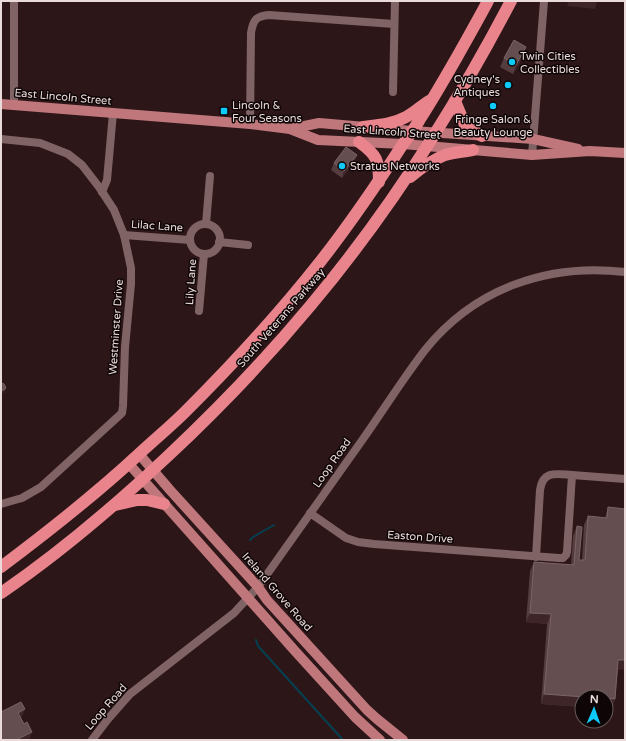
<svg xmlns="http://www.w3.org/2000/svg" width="626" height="741" viewBox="0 0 626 741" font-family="'Varela Round',sans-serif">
	<rect width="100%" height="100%" fill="#2d1618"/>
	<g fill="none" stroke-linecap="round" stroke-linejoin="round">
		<g stroke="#044051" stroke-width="2">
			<path d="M250,540L253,537L274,525"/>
			<path d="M256,640L258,646L343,740"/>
		</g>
		<g stroke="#806465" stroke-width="8">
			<path d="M14,1V105"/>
			<path d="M393,92L395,1"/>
			<path d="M250,124L251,33C253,20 256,16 269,15L394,24"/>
			<path d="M1,139L40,143L68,154L82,165L99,187L114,210L124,235L131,268V284L125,347L123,406L122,413L41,487L22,498L1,504"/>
			<path d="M532,155L544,1"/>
			<path d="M102,192L107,180L113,113"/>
			<path d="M206,224L210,176"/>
			<circle cx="205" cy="239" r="15"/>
			<path d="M124,235L190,240"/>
			<path d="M219,242L248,245"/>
			<path d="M199,311L204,254"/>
			<path d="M572,475L625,479"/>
			<path d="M310,513L346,538L358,542L374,544L559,558H563L566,555L567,552L572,475C556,474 543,470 540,490L536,557"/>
			<path d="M92,740L108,719L130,694L234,613L258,587C293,538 328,489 363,439C377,419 390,399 404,379C411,369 418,359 425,350C475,288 548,263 625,272"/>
		</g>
		<g stroke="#bf777c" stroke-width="10">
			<path d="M1,104L250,124L290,129L318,140L403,144L532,155L590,151L625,153"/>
			<path d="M290,129L319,123L412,131L533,139L578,149"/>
			<path d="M139,454L170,490L258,587L267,600L367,710L377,719L403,740"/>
			<path d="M129,464L295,651L355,717L380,740"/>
		</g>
		<g stroke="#e9848c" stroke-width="12">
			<path d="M455,101L465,125L468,127L482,136"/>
			<path d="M363,127C378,125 393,124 406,117C414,113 421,106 429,101"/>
			<path d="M359,142C377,155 379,160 379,182"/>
			<path d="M410,177C421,168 432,160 445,155C454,152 464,152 473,150"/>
			<path d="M115,505L137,500H147L164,504"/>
			<path d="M1,567C49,531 95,495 139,454C154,440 171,426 186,411C233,364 279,314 320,262C350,224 377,184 403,144C409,136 415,128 420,119C433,99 445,78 457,57C467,39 478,20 488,1"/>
			<path d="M1,593C61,552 117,504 169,455C219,408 267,358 311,305C389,212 455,108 511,1"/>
		</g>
	</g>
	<g fill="#553d3f">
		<path d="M526,47L523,57L513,74L500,67L504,58Z"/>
		<path d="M357,155L354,162L342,178L331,170L334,163Z"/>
		<path d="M608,507L618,669L615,699L612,709L606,708V697H582V707L541,704L547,624L526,622L530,571L534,562L571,565L573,536L577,526L579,560H582L584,525L588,516L605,518Z"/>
	</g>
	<g fill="#3e2628">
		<path d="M569,1H591L597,2L595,9L567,6Z"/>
		<path d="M526,47L523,57L513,74L516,65Z"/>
		<path d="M357,155L354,162L342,178L344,171Z"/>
		<path d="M6,388L5,391L3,393L1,392V390Z"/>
		<path d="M530,613L551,614L547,624L526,622Z"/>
		<path d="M618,660H625V670L615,669Z"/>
		<path d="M544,694L582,697V707L541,704Z"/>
		<path d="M606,698L615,699L612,709L606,708Z"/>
		<path d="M25,709L21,719L18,713Z"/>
		<path d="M32,732L29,740H16Z"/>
	</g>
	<g fill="#654e4f" stroke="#7a6465">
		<path d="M514,40L526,47L516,65L504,58Z"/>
		<path d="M346,147L357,155L344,171L334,163Z"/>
		<path d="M2,383L4,384L6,388L4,390H1V384Z"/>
		<path d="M608,507L625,509V660H618L615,699L606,698V697H585L544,694L551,614L530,613L534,562L574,565L577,526L582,527L579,560H585L588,516L607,518Z"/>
		<path d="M21,702L25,709L18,713L24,724L27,722L32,732L16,740H1V712Z"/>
	</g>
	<g fill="#0ccafa" stroke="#0e0506" stroke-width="1.5">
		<circle cx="512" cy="62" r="4"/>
		<circle cx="508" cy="85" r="4"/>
		<circle cx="493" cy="106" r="4"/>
		<rect x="220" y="107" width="8" height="8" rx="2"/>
		<circle cx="342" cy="166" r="4"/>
	</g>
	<g text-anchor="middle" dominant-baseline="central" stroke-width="3" stroke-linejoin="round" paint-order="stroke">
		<g font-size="11" fill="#eadada" stroke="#0e0506" text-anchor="start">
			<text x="520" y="56">Twin Cities<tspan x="520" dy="13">Collectibles</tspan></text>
			<text x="500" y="79" text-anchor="end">Cydney's<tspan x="500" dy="13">Antiques</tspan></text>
			<text x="232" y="105">Lincoln &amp;<tspan x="232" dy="13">Four Seasons</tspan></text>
			<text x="493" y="119" text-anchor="middle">Fringe Salon &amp;<tspan x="493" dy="13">Beauty Lounge</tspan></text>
			<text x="350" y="166">Stratus Networks</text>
		</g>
		<g font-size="11" fill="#eadada" stroke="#0e0506">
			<text transform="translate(63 97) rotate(5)">East Lincoln Street</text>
			<text transform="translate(392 132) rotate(4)">East Lincoln Street</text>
			<text transform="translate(157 226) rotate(4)">Lilac Lane</text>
			<text transform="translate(191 282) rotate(-86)">Lily Lane</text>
			<text transform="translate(281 318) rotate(-49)">South Veterans Parkway</text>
			<text transform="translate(116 327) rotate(-86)">Westminster Drive</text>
			<text transform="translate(332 463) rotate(-55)">Loop Road</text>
			<text transform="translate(420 537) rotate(4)">Easton Drive</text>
			<text transform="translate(277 592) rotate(49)">Ireland Grove Road</text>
			<text transform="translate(106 707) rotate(-49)">Loop Road</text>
		</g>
	</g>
	<rect width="626" height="741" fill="none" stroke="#eadada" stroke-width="4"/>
	<g transform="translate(594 709) rotate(2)"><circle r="19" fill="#0e0506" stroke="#665a5b"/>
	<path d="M0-3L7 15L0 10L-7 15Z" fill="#0ccafa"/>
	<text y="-6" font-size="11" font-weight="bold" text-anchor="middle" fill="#eadada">N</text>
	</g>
</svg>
